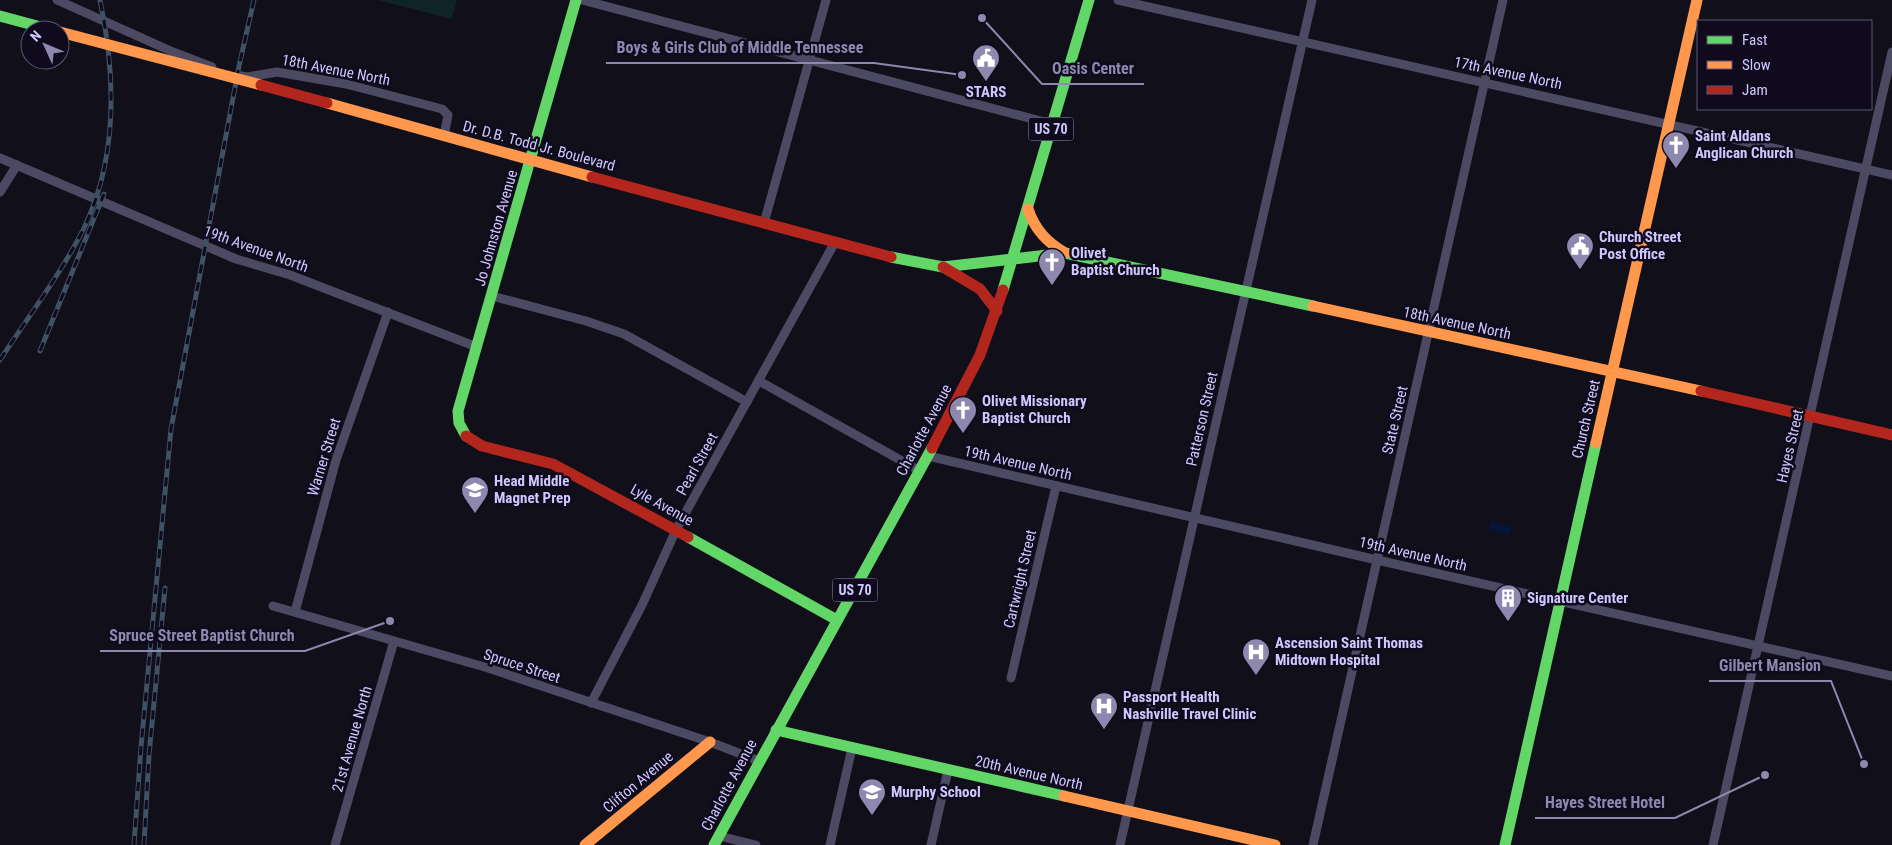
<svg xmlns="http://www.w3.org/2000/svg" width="1892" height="845" viewBox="0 0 1892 845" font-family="'Roboto Condensed',sans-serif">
	<rect width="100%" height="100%" fill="#110f19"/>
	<path fill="#0e2426" d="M377,0H457L452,19Z"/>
	<path fill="#071538" d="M1491,521L1512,526L1510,535L1489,530Z"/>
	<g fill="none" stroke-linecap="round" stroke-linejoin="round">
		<g stroke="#4c4a62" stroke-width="9">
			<path d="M57,0L173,52L212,67"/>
			<path d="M582,0L1052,124"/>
			<path d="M1118,0L1892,175"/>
			<path d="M241,76L247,77L277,72L346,84L442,109L448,115L444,136"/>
			<path d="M0,158L236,259L290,275L477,347"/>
			<path d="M0,192L17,165"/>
			<path d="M764,223L826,0"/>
			<path d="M492,296L586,321L624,334L747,402"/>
			<path d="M759,381L920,471"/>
			<path d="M928,456L1377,560L1892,676"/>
			<path d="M273,606L488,668L710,742L759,761"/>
			<path d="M295,612L336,460L388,312"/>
			<path d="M1011,678L1056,486"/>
			<path d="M591,703L642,605L676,530L835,242"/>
			<path d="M719,836L756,845"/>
			<path d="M335,845L394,641"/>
			<path d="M830,845L852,748"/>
			<path d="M931,845L948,770"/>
			<path d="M1120,845L1312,0"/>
			<path d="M1313,845L1503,0"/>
			<path d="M1713,845L1892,52"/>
		</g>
		<g stroke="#63d668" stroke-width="11">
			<path d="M0,16L52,30"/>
			<path d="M891,257L943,267L1065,253L1313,306"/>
			<path d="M1003,290L1089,0"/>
			<path d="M466,436L459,423L458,411L576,0"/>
			<path d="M688,537L837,620"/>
			<path d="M776,730L1064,796"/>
			<path d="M714,845L932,448"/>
			<path d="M1505,845L1596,443"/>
		</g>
		<g stroke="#ff974d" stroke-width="11">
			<path d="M327,103L592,177"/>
			<path d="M1028,209C1035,230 1047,242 1065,253"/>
			<path d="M1313,306L1701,391"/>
			<path d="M1596,443L1697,0"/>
			<path d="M1064,796L1275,845"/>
			<path d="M585,845L710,742"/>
		</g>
		<g stroke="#b3261e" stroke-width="11">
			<path d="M592,177L891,257"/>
			<path d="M943,267L980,289L997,311"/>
			<path d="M1701,391L1892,435"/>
			<path d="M466,436L482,446L553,464L688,537"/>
			<path d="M932,448L980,355L1003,290"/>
		</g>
		<g stroke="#3f5164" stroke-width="5">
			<g id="rail">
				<path d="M40,351L104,194"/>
				<path d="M0,360C28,317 61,274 84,228C118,157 116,76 100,0"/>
				<path d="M134,845L141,747L171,429L239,66L254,0"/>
				<path d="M144,845L149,755L165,588"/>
			</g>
		</g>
		<use href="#rail" stroke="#0f0b1d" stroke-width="3" stroke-dasharray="9" stroke-linecap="butt"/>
		<path stroke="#ff974d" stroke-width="11" d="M60,32L261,85"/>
		<path stroke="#b3261e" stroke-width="11" d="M261,85L327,103"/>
	</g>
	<defs>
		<g id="civic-pin" transform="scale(1.4375)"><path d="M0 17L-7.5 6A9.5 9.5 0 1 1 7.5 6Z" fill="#8e87ae" stroke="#0f0b1d"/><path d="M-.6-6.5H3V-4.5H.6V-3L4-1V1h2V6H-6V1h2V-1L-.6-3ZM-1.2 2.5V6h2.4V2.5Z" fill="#fff"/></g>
		<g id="church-pin" transform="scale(1.4375)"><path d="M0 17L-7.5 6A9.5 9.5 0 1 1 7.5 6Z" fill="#8e87ae" stroke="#0f0b1d"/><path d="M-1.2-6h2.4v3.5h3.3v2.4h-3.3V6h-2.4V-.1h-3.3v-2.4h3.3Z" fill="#fff"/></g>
		<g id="school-pin" transform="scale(1.4375)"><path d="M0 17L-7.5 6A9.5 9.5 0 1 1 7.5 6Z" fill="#8e87ae" stroke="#0f0b1d"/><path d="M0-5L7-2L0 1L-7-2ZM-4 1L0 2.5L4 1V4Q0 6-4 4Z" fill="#fff"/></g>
		<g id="building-pin" transform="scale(1.4375)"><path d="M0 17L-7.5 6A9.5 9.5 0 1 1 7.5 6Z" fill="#8e87ae" stroke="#0f0b1d"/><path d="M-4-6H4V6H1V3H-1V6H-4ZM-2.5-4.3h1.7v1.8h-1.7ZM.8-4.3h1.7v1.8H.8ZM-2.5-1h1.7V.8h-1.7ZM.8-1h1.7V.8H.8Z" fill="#fff"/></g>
		<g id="hospital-pin" transform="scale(1.4375)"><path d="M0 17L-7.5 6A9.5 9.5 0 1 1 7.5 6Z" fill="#8e87ae" stroke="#0f0b1d"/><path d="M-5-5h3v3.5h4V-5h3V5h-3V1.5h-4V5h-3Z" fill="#fff"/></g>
	</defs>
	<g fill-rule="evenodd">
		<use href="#civic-pin" x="986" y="58"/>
		<use href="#church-pin" x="1676" y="145"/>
		<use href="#civic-pin" x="1580" y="246"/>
		<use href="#church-pin" x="1052" y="262"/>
		<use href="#church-pin" x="963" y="410"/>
		<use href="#school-pin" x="475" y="490"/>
		<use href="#building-pin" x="1508" y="598"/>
		<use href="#hospital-pin" x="1256" y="652"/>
		<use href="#hospital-pin" x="1104" y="706"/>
		<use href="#school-pin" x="872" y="792"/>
	</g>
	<g text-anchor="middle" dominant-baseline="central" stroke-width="5" stroke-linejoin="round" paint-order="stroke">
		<g fill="#0f0b1d" stroke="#978fbb" stroke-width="1">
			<rect x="1028.5" y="117.5" width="45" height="23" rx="4"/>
			<rect x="832.5" y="578.5" width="45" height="23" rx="4"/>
		</g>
		<g font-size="14" font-weight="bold" fill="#d1c7ff">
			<text x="1051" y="129">US 70</text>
			<text x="855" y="590">US 70</text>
		</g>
		<g font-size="15" fill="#d1c7ff" stroke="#0f0b1d">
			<text transform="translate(336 70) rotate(11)">18th Avenue North</text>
			<text transform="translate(1508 73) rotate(12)">17th Avenue North</text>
			<text transform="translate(539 146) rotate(15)">Dr. D.B. Todd Jr. Boulevard</text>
			<text transform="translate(496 228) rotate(-74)">Jo Johnston Avenue</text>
			<text transform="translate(256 249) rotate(20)">19th Avenue North</text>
			<text transform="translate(1457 323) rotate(12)">18th Avenue North</text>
			<text transform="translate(1202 419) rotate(-77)">Patterson Street</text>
			<text transform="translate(1586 419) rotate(-77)">Church Street</text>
			<text transform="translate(1395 420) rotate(-77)">State Street</text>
			<text transform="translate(924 430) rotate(-62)">Charlotte Avenue</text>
			<text transform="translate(1790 446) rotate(-77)">Hayes Street</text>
			<text transform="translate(324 457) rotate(-73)">Warner Street</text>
			<text transform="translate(1018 463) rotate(13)">19th Avenue North</text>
			<text transform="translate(697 464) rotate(-61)">Pearl Street</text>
			<text transform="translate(662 505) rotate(29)">Lyle Avenue</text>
			<text transform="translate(1413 554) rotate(13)">19th Avenue North</text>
			<text transform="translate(1020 579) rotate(-77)">Cartwright Street</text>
			<text transform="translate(522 666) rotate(18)">Spruce Street</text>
			<text transform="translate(352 739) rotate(-74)">21st Avenue North</text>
			<text transform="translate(1029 773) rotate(13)">20th Avenue North</text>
			<text transform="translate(638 782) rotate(-40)">Clifton Avenue</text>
			<text transform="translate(729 785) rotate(-62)">Charlotte Avenue</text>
		</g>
		<g font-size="15" font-weight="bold" fill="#d1c7ff" stroke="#0f0b1d" text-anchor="start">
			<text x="986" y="92" text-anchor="middle">STARS</text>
			<text x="1695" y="136">Saint Aldans<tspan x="1695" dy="17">Anglican Church</tspan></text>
			<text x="1599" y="237">Church Street<tspan x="1599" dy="17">Post Office</tspan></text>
			<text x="1071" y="253">Olivet<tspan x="1071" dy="17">Baptist Church</tspan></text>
			<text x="982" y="401">Olivet Missionary<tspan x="982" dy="17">Baptist Church</tspan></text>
			<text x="494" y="481">Head Middle<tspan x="494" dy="17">Magnet Prep</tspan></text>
			<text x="1527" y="598">Signature Center</text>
			<text x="1275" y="643">Ascension Saint Thomas<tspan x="1275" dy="17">Midtown Hospital</tspan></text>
			<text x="1123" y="697">Passport Health<tspan x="1123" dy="17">Nashville Travel Clinic</tspan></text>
			<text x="891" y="792">Murphy School</text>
		</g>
	</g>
	<path fill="none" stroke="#8e87ae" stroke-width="2" d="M962 75L874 63H606M982 18L1042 84H1144M390 621L305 651H100M1864 764L1831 681H1709M1765 775L1675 818H1535"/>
	<g fill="#8e87ae" stroke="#0f0b1d" stroke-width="2">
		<circle cx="962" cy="75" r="5"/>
		<circle cx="982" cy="18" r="5"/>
		<circle cx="390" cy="621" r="5"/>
		<circle cx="1864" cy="764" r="5"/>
		<circle cx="1765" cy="775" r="5"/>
	</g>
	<g font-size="16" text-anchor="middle" font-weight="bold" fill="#8e87ae" stroke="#0f0b1d" stroke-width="5" stroke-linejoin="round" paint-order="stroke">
		<text x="740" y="53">Boys &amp; Girls Club of Middle Tennessee</text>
		<text x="1093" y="74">Oasis Center</text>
		<text x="202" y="641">Spruce Street Baptist Church</text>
		<text x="1770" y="671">Gilbert Mansion</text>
		<text x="1605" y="808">Hayes Street Hotel</text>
	</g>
	<rect x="1697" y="20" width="175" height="90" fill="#0f0b1d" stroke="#5d5677"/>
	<rect x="1707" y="36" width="25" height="8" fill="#63d668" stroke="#5d5677"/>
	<text x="1742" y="45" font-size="15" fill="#d1c7ff">Fast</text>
	<rect x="1707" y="61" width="25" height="8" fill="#ff974d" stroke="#5d5677"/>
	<text x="1742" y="70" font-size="15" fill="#d1c7ff">Slow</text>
	<rect x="1707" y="86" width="25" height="8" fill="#b3261e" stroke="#5d5677"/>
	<text x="1742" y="95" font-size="15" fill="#d1c7ff">Jam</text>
	<g transform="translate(45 45) rotate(314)"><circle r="24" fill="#0f0b1d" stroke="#5d5677"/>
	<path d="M0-4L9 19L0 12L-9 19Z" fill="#8e87ae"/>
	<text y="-8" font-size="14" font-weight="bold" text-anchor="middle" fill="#d1c7ff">N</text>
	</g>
</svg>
